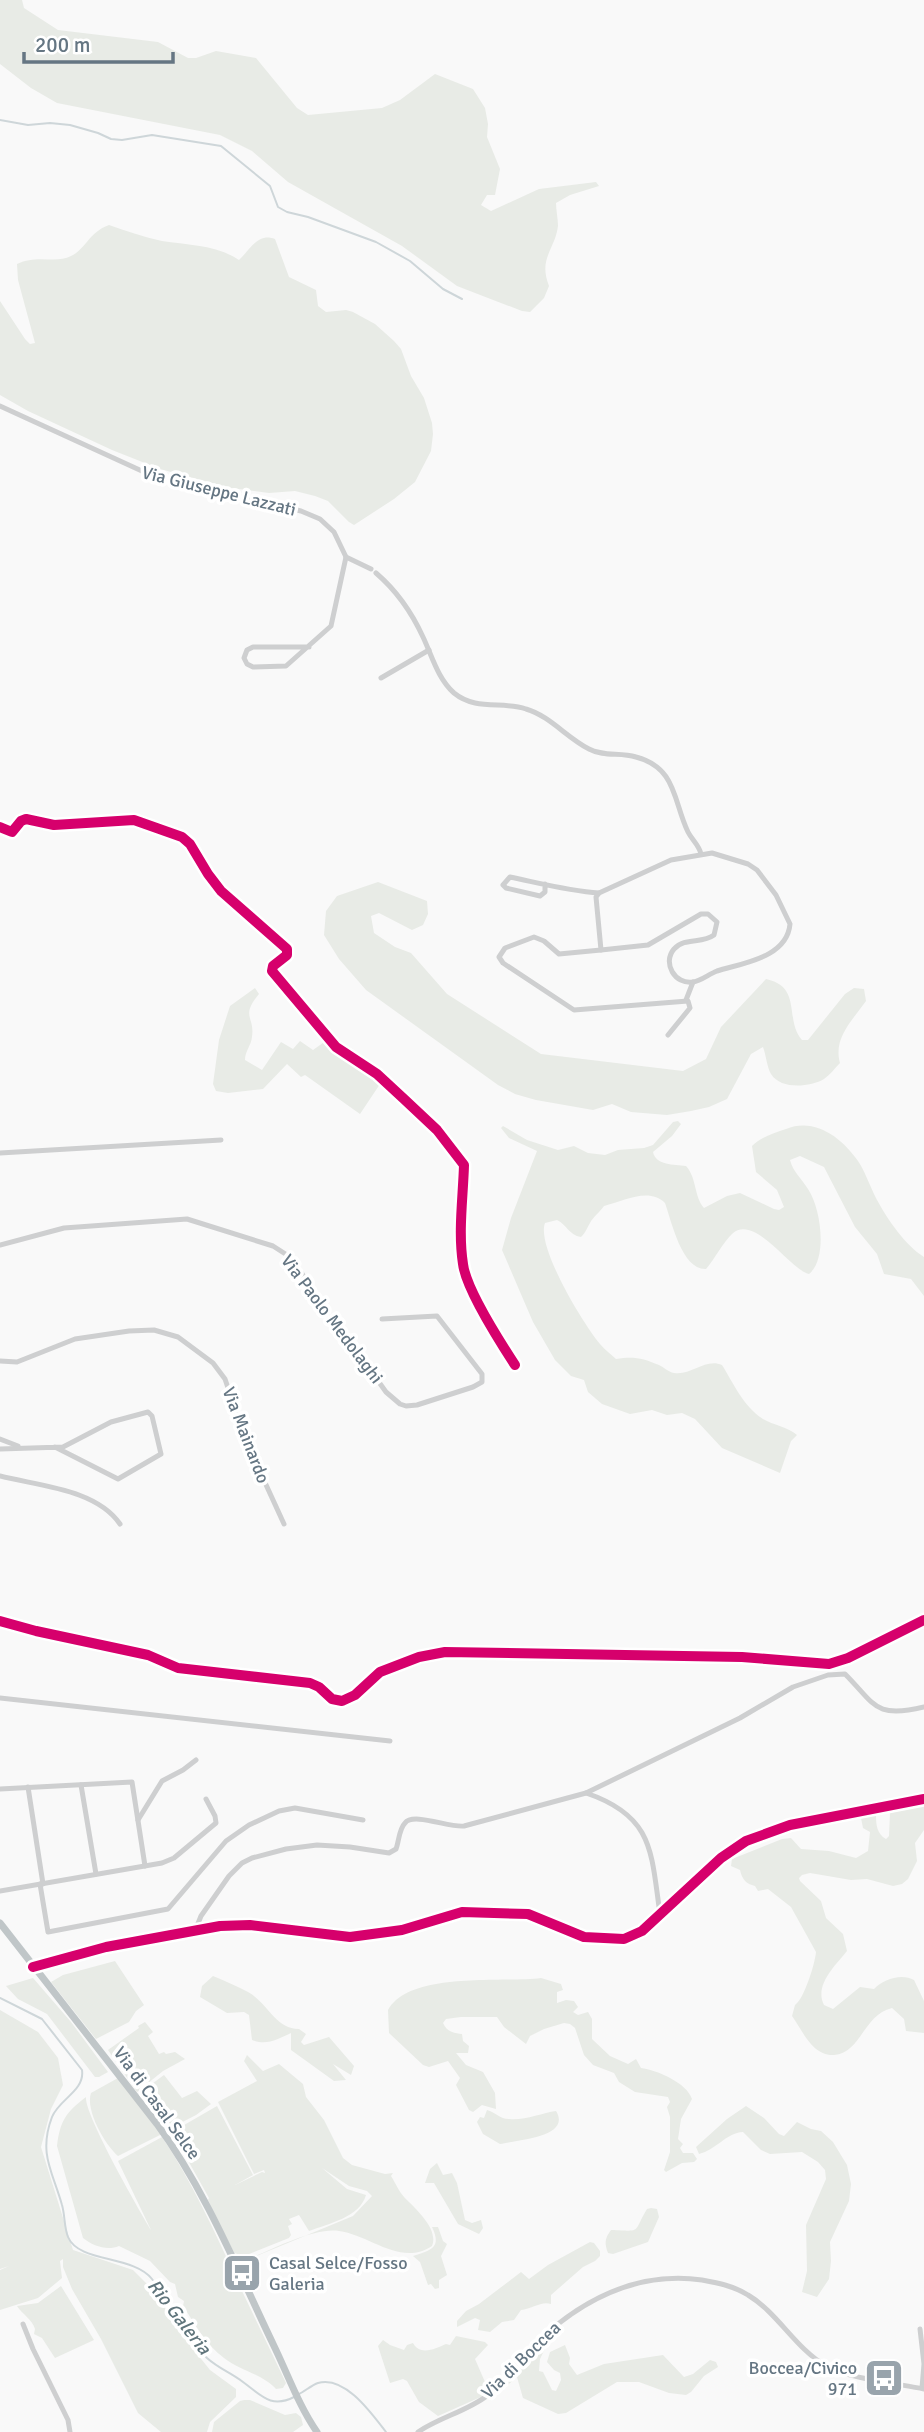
<svg xmlns="http://www.w3.org/2000/svg" width="924" height="2432" viewBox="0 0 924 2432" font-family="Signika,sans-serif">
	<rect width="100%" height="100%" fill="#f9f9f9"/>
	<g fill="#e8ebe6">
		<path d="M0,0H22L24,8L58,30L158,42L188,58H196L216,51L256,58L297,108L308,115L382,108L400,100L435,74L473,89L485,108L488,124L487,137L500,169L495,195H487L481,205L491,211L539,189L596,182L599,186L570,195L556,203C556,210 558,219 558,226C555,250 538,258 549,286L544,298L530,312L522,311L457,286L402,246L288,182L252,151L220,135L57,103L31,88L0,64Z"/>
		<path d="M109,225C126,231 144,237 162,241C188,245 217,245 239,260C250,250 258,232 275,239L289,277L316,290L318,306L326,312L346,310L353,312L375,324L394,341L401,349L411,376L424,398L432,423L433,434L431,451L415,482L394,499L354,525L349,522L328,501L315,496L295,491L269,493L231,488L160,469L112,450L28,411L0,395V301L25,339L30,344L35,343L18,280L17,264C37,254 56,264 71,256C85,250 89,232 109,225Z"/>
		<path d="M378,882L427,901L428,914L423,925L412,930L379,913L371,916L374,933L395,947L411,953L447,994L541,1054L683,1071L706,1059L721,1027L766,979C803,987 784,1020 802,1040H808L845,994L854,988L864,989L866,1001C852,1021 833,1038 840,1063C835,1068 830,1075 824,1079C810,1087 781,1090 771,1074C767,1067 766,1055 763,1047L751,1054L727,1099L709,1107L691,1111L667,1115L631,1112L612,1104L593,1110L536,1100L515,1094L498,1085L366,990L339,959L324,935L326,911L337,896Z"/>
		<path d="M255,988L259,994C240,1017 255,1016 252,1037C251,1046 245,1051 245,1060L262,1070L281,1042L293,1049L300,1041L313,1050L327,1040L346,1058L382,1081L360,1114L305,1075L301,1077L287,1064L263,1089L228,1093L216,1091L213,1084L219,1040L230,1006Z"/>
		<path d="M678,1121L681,1124L672,1136L653,1152C656,1166 674,1164 686,1166C697,1178 694,1197 704,1208L727,1196L740,1193L774,1209L779,1210L784,1207L777,1190L756,1172L752,1146C761,1137 774,1133 786,1129C815,1117 842,1138 858,1161C866,1173 870,1187 877,1200C888,1220 905,1245 924,1257V1296L911,1279L884,1274L877,1254L855,1227L824,1167L800,1156L790,1160C793,1172 802,1179 808,1189C821,1208 828,1259 809,1274C790,1270 755,1213 732,1234C724,1241 714,1260 706,1269C682,1270 672,1223 665,1203C649,1187 624,1201 604,1206C600,1212 593,1217 590,1223C587,1228 586,1232 581,1237C569,1235 567,1225 557,1220L545,1223C536,1247 584,1325 600,1344C605,1350 611,1354 616,1359C633,1356 643,1358 659,1365C664,1367 668,1372 674,1373C691,1376 705,1358 722,1365C734,1384 743,1406 763,1419C773,1425 788,1427 797,1435L791,1441L780,1473L722,1448L695,1419L682,1413L667,1415L652,1410L630,1414L602,1404L588,1392L584,1380L571,1376L555,1360L533,1322L502,1250L511,1218L537,1151L509,1138L501,1128L503,1126L527,1140L558,1150L574,1146L588,1153L605,1155L618,1150L644,1148L653,1145L673,1122Z"/>
		<path d="M924,1805V1830L915,1843L917,1861L908,1879L902,1884L893,1886L867,1879L851,1880L810,1873L802,1875L799,1878L800,1881L821,1901L826,1918L843,1934L847,1951C835,1966 814,1985 824,2005L833,2009L860,1987L874,1989C883,1979 902,1973 914,1980L924,2001V2033L906,2031L904,2019L892,2008C863,2015 861,2053 834,2055C812,2056 803,2031 792,2016L795,2005C804,1999 815,1964 816,1952L791,1907L768,1889L758,1891L755,1886C746,1884 742,1879 740,1870L731,1866L732,1859L782,1839L791,1838L801,1849L829,1851L856,1858L868,1851L870,1832L863,1828L861,1818L876,1815C876,1825 877,1834 886,1839L889,1836L890,1813Z"/>
		<path d="M115,1961L144,2005L136,2011L129,2022L96,2039L51,1982L63,1975Z"/>
		<path d="M213,1976C225,1981 237,1986 248,1992C268,2003 275,2029 299,2029L306,2034L301,2042L304,2045L329,2037L354,2066L351,2075L333,2064L346,2080L334,2081L291,2050V2033C278,2039 267,2046 252,2040L249,2015L244,2012L227,2013L200,1997L202,1986Z"/>
		<path d="M33,1978L71,2022L108,2072L99,2077H95L47,2014L18,1999L6,1986Z"/>
		<path d="M541,1978L561,1984L563,1990L557,1992V2003L566,2000L574,2001L578,2007L573,2012L578,2015L588,2012L592,2019V2039L610,2056L628,2064L636,2059L641,2068C657,2070 687,2083 692,2099L681,2119L678,2139L683,2144L680,2148L683,2153H693L697,2159L694,2162L682,2163L666,2172L664,2170L670,2152V2117L667,2107L670,2102L668,2097L635,2092L619,2082L614,2073L593,2065L584,2055L575,2028L570,2024L564,2023L544,2029L530,2036L526,2044L504,2027L497,2017H461L446,2019L443,2023C447,2032 454,2033 462,2034L463,2041L469,2046L468,2053H456L466,2065L483,2072L495,2093L496,2109L482,2105L473,2112L469,2110L456,2085L460,2078L448,2061L429,2067L423,2065L389,2033L388,2010C410,1971 502,1983 541,1978Z"/>
		<path d="M0,2010L38,2032L58,2058L63,2085L51,2109L41,2147L73,2250L133,2270L148,2285L166,2309L167,2315L180,2328L194,2350L210,2370L236,2389V2397L210,2422L207,2432H161L138,2413L101,2339L72,2289L63,2267V2259L60,2261L62,2278L38,2298L0,2310V2270L9,2266L0,2269Z"/>
		<path d="M145,2022L153,2032L148,2036L159,2054L164,2052L166,2054L175,2052L185,2059L163,2071L137,2092L108,2050L139,2028L138,2026Z"/>
		<path d="M247,2055L263,2071L279,2064L303,2084L306,2097L324,2120L343,2158L352,2165L385,2174L393,2173L391,2176C396,2184 400,2194 407,2200C417,2210 439,2230 432,2246C401,2267 370,2235 339,2231C313,2227 267,2252 242,2262L353,2216L372,2196L367,2191L349,2186L322,2168L347,2189L366,2195C360,2217 328,2224 309,2231L299,2215L289,2219L292,2224L288,2226L291,2235L289,2238L244,2256L234,2253L208,2200L209,2198L172,2132L217,2106L253,2175L235,2185L262,2172L265,2173L264,2170L254,2174L218,2102L257,2081L244,2061Z"/>
		<path d="M164,2075L182,2098L197,2091L211,2104L196,2115L169,2129L141,2092Z"/>
		<path d="M118,2078L162,2134L118,2156C105,2145 85,2110 91,2093Z"/>
		<path d="M86,2097C84,2114 139,2210 151,2230L118,2161L162,2137C193,2183 214,2231 238,2282L232,2286L238,2285L242,2291L286,2383L283,2388L276,2389C262,2374 241,2371 224,2358C206,2345 195,2324 183,2306L184,2301L178,2297L175,2284L170,2282L150,2261L119,2246C107,2251 93,2246 83,2238L57,2146C60,2121 66,2112 86,2097Z"/>
		<path d="M746,2106L764,2118L779,2134L784,2136L797,2122L811,2129L821,2131L833,2142L847,2165L851,2184L849,2201L830,2242L831,2261L829,2279L817,2297L802,2292L807,2271L806,2225L826,2179L825,2170L818,2162L802,2152L770,2154L761,2150L743,2132C726,2133 716,2150 699,2154L696,2147L727,2119Z"/>
		<path d="M487,2110C495,2112 500,2119 509,2119C523,2121 542,2113 556,2111C572,2137 517,2140 500,2144L483,2134L477,2122L480,2117L484,2118Z"/>
		<path d="M437,2163L443,2175L452,2173L457,2183L465,2220L472,2223L481,2220L483,2228L479,2234L458,2224L434,2183H425L430,2169Z"/>
		<path d="M651,2208L657,2209L659,2217L648,2242L613,2254L608,2253C604,2243 605,2238 611,2230C643,2231 632,2234 647,2209Z"/>
		<path d="M432,2227H438L443,2241L447,2244L441,2256L447,2275L439,2280V2288L435,2289L431,2284L428,2285L420,2262L413,2256C431,2250 442,2248 432,2227Z"/>
		<path d="M590,2242L594,2243L600,2251V2256L595,2261L583,2267L551,2295V2304C541,2301 532,2309 521,2310L514,2320L502,2322L490,2332L478,2330L480,2320L475,2318L457,2327V2321L466,2311L479,2304L521,2272L529,2279L548,2265Z"/>
		<path d="M61,2286L94,2340L55,2358L42,2338L34,2334L35,2329C32,2319 23,2315 17,2306L38,2303Z"/>
		<path d="M456,2336L485,2342L488,2345L475,2359L485,2382L492,2386L483,2396L438,2416L419,2402L407,2381L403,2379L390,2383L378,2346L383,2340L390,2345L404,2350L407,2345L413,2343C420,2356 435,2349 446,2344L450,2345Z"/>
		<path d="M550,2338L540,2359L539,2371L543,2372L552,2390L556,2391L561,2380L560,2373L554,2370L547,2362L550,2352L565,2345L570,2358L569,2364L577,2375L604,2364L663,2355L684,2377L693,2374L710,2360L716,2362L718,2367L704,2376L691,2392L686,2395L669,2393L639,2382H617L566,2413L558,2414L523,2398L517,2377L502,2390L499,2389L546,2339Z"/>
		<path d="M244,2400H250L285,2415L296,2413L301,2417L303,2425L293,2432H212L214,2422L240,2401Z"/>
	</g>
	<g fill="none" stroke-linecap="round" stroke-linejoin="round">
		<g stroke="#ced6d9" stroke-width="2">
			<path d="M0,120L28,125L50,123L70,125L98,133L111,139L122,140L152,135L221,146L270,186L278,207L287,212L308,217L376,242L410,261L443,289L462,299"/>
			<path d="M0,1998L42,2019L82,2070C85,2091 59,2099 52,2117C38,2154 53,2172 62,2205C65,2215 64,2227 68,2237C79,2263 133,2255 152,2279C158,2287 162,2298 168,2307C179,2324 193,2343 207,2358C218,2368 231,2373 243,2382C261,2395 271,2409 294,2397"/>
			<path d="M299,2394C305,2391 312,2385 318,2383C345,2375 372,2414 386,2432"/>
		</g>
		<g stroke="#cecfd0" stroke-width="5">
			<path d="M0,406L155,477L301,511L320,519L334,532L346,557L331,626L286,666L253,667L247,664L244,658L247,650L253,647H309"/>
			<path d="M346,557L371,569"/>
			<path d="M376,573C397,591 412,613 423,637C432,656 438,679 454,693C476,711 502,701 526,709C550,716 567,738 589,749C604,757 620,752 636,757C677,768 673,801 688,832C692,840 699,845 701,854"/>
			<path d="M381,678L429,650"/>
			<path d="M0,827L12,832L21,821L26,819L54,825L134,820L182,837L190,844L208,874L221,891L287,949V955L273,966L272,971L336,1047L377,1074L404,1099L437,1130L464,1165C463,1198 458,1232 463,1264C466,1289 500,1342 515,1365"/>
			<path d="M712,853L748,864L757,870L776,895L790,924C787,958 742,963 717,971C709,974 701,981 693,982C675,985 662,963 674,949C685,937 702,944 714,935L717,922L708,914H701L648,945L601,950L596,897L599,893L671,860Z"/>
			<path d="M545,884V892L540,896L506,888L503,885L510,877C539,883 569,891 599,893"/>
			<path d="M601,950L559,954L544,941L534,937L505,948L499,957L503,963L574,1010L688,1001L690,1008L668,1035"/>
			<path d="M686,1000L693,982"/>
			<path d="M0,1153L221,1140"/>
			<path d="M0,1245L64,1228L187,1219L273,1246L287,1255L301,1272L344,1342L366,1364L386,1392L400,1404L406,1406L417,1405L473,1387L482,1382V1374L437,1316L382,1319"/>
			<path d="M0,1361L17,1362L75,1339L129,1331L154,1330L178,1337L213,1363L225,1379L246,1441L284,1524"/>
			<path d="M0,1439L18,1446"/>
			<path d="M0,1449L63,1447L111,1422L148,1412L152,1416L161,1454L118,1479L55,1447"/>
			<path d="M0,1476C39,1486 96,1489 120,1524"/>
			<path d="M0,1621L36,1631L148,1655L178,1668L310,1683L319,1687L332,1699L342,1701L355,1695L380,1672L419,1657L445,1652L742,1657L829,1664L848,1658L924,1620"/>
			<path d="M0,1698L390,1741"/>
			<path d="M81,1785L96,1874"/>
			<path d="M28,1787L43,1884"/>
			<path d="M0,1789L132,1782L145,1866"/>
			<path d="M586,1793C654,1816 651,1852 660,1914"/>
			<path d="M138,1820L162,1781L183,1770L196,1760"/>
			<path d="M40,1884L48,1932L168,1909L226,1841L249,1825L279,1811L295,1808L363,1820"/>
			<path d="M0,1891L162,1863L174,1858L216,1823L215,1816L206,1799"/>
			<path d="M195,1931L201,1916L229,1876L242,1863L252,1858L286,1849L317,1845L350,1847L389,1853L396,1849C399,1841 399,1829 405,1823C413,1812 450,1828 464,1826L586,1793L740,1718L793,1687L828,1675L845,1674C875,1704 874,1719 924,1707"/>
			<path d="M33,1967L106,1947L220,1926L250,1925L350,1937L402,1930L462,1912L528,1914L584,1937L624,1939L642,1931L721,1858L746,1841L790,1825L924,1799"/>
			<path d="M23,2324L33,2349L68,2420L70,2432"/>
			<path d="M920,2329L924,2364L922,2388"/>
			<path d="M418,2432C440,2417 468,2411 488,2395C506,2381 518,2360 535,2344C581,2300 637,2271 702,2280C718,2283 734,2286 748,2295C778,2313 795,2348 826,2366C845,2378 900,2384 924,2389"/>
		</g>
		<path stroke="#c0c6c8" stroke-width="7" d="M0,1923L157,2124C206,2191 238,2271 274,2346C288,2375 299,2406 317,2432"/>
		<g stroke="#fff" stroke-width="15">
			<g id="cycleway">
				<path d="M0,827L12,832L21,821L26,819L54,825L134,820L182,837L190,844L208,874L221,891L287,949V955L273,966L272,971L336,1047L377,1074L404,1099L437,1130L464,1165C463,1198 458,1232 463,1264C466,1289 500,1342 515,1365"/>
				<path d="M0,1621L36,1631L148,1655L178,1668L310,1683L319,1687L332,1699L342,1701L355,1695L380,1672L419,1657L445,1652L742,1657L829,1664L848,1658L924,1620"/>
				<path d="M33,1967L106,1947L220,1926L250,1925L350,1937L402,1930L462,1912L528,1914L584,1937L624,1939L642,1931L721,1858L746,1841L790,1825L924,1799"/>
			</g>
		</g>
		<use href="#cycleway" stroke="#d6006c" stroke-width="10"/>
	</g>
	<defs>
		<g id="bus-square" transform="scale(2.0125)"><rect x="-9" y="-9" width="18" height="18" rx="4" fill="#99a4ac" stroke="#fff"/><path d="M-5-6H5V4H4V6H2V4H-2V6H-4V4H-5ZM-3.5-4V0h7V-4ZM-3.5 1.2v1.5H-2V1.2ZM2 1.2v1.5H3.5V1.2Z" fill="#fff"/></g>
	</defs>
	<g fill-rule="evenodd">
		<use href="#bus-square" x="242" y="2273"/>
		<use href="#bus-square" x="884" y="2378"/>
	</g>
	<g text-anchor="middle" dominant-baseline="central" stroke-width="7" stroke-linejoin="round" paint-order="stroke">
		<g font-size="18" fill="#657683" stroke="#fff">
			<text transform="translate(219 491) rotate(14)">Via Giuseppe Lazzati</text>
			<text transform="translate(332 1319) rotate(53)">Via Paolo Medolaghi</text>
			<text transform="translate(246 1435) rotate(69)">Via Mainardo</text>
			<text transform="translate(157 2103) rotate(54)">Via di Casal Selce</text>
			<text transform="translate(521 2360) rotate(-44)">Via di Boccea</text>
		</g>
		<g font-size="18" fill="#657683" stroke="#fff" text-anchor="start">
			<text x="269" y="2263">Casal Selce/Fosso<tspan x="269" dy="21">Galeria</tspan></text>
			<text x="857" y="2368" text-anchor="end">Boccea/Civico<tspan x="857" dy="21">971</tspan></text>
		</g>
		<g font-size="19" font-style="italic" fill="#60757c" stroke="#fff">
			<text transform="translate(179 2317) rotate(52)">Rio Galeria</text>
		</g>
	</g>
	<path d="M24 52v10h149v-10" fill="none" stroke="#657683" stroke-width="3.5"/>
	<text x="35" y="52" font-size="21" fill="#657683" stroke="#ffffff" stroke-width="5" paint-order="stroke">200 m</text>
</svg>
